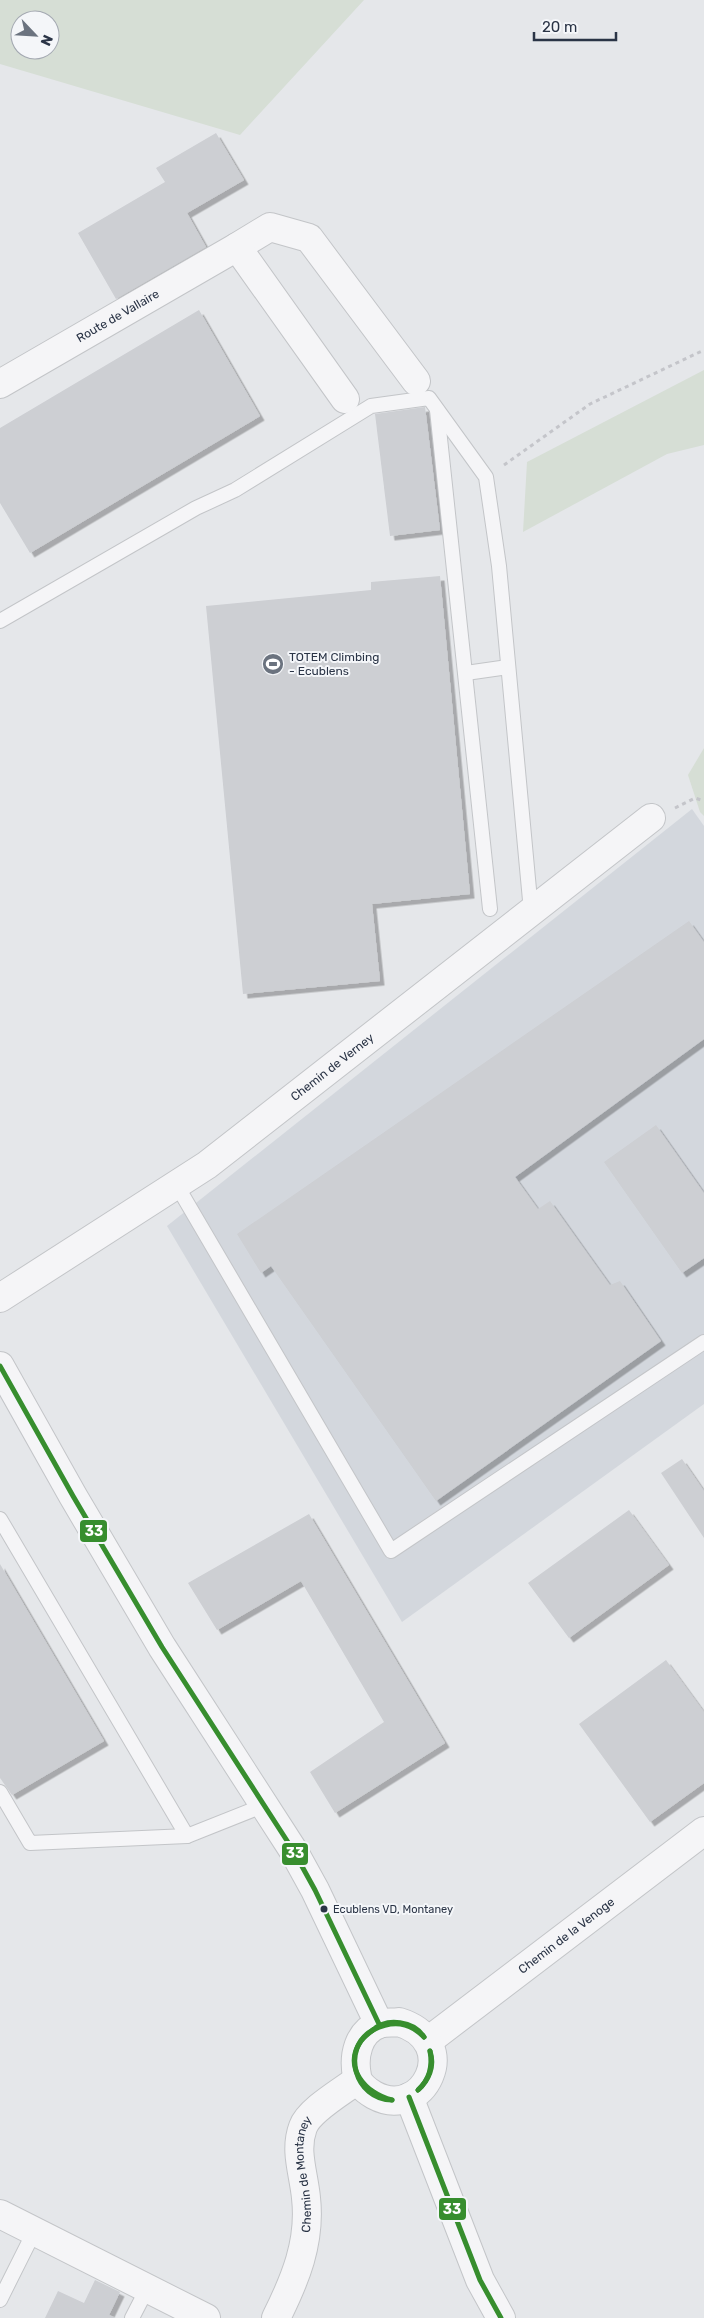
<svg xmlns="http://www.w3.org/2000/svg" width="704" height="2318" viewBox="0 0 704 2318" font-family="Rubik,sans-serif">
	<defs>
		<filter id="shadow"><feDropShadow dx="4.5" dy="4.5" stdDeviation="0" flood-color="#0004"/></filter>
	</defs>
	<rect width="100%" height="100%" fill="#e5e7ea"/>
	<path fill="#d3d7dd" d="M692,809L704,826V1404L402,1622L167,1226Z"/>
	<g fill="#d6ded5" fill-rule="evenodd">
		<path d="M0,0H364L240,135L0,64ZM20,20H50V50H20Z"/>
		<path d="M704,370V445L667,454L523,532L527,462Z"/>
		<path d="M704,748V816L700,812L688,775Z"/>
	</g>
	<g fill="#cdcfd3" filter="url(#shadow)">
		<path d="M216,133L244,180L187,213L206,247L116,299L78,233L165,182L156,168Z"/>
		<path d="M199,310L260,416L30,553L0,503V428Z"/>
		<path d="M425,407L440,530L390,536L375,414Z"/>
		<path d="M440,576L470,894L372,904L380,981L243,994L206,606L371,590V582Z"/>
		<path d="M689,921L704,942V1039L515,1177L538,1209L550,1201L610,1285L620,1281L661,1341L436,1501L271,1266L261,1273L237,1234Z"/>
		<path d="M656,1125L704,1193V1258L682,1273L604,1162Z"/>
		<path d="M682,1459L704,1491V1538L661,1473Z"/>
		<path d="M629,1510L669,1565L569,1638L528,1583Z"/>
		<path d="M309,1514L445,1743L335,1813L310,1772L384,1722L301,1581L217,1630L188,1583Z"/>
		<path d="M0,1564L104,1741L12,1795L0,1778Z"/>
		<path d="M666,1660L704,1712V1783L650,1822L579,1724Z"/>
		<path d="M95,2280L120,2292L109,2315L116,2318H45L58,2291L84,2303Z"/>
	</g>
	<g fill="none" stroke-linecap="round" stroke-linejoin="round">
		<g stroke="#c3c5c8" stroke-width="16">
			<g id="service">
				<path d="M437,410L490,909"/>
				<path d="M0,621L196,508L235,490L371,406L429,398L486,477L499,566L531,911"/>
				<path d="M466,673L508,667"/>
				<path d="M176,1184L391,1551L704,1342"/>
				<path d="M0,1519L187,1836"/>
				<path d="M0,1792L30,1843L187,1836L265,1805"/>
				<path d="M0,2300L34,2232"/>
				<path d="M132,2318L148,2287"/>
			</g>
		</g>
		<g stroke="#c3c5c8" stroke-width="30">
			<g id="minor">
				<path d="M237,247L270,227L309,238L416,381"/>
				<path id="s1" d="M0,384L237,247L345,399"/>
				<path id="s2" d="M0,1298L207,1165L651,818"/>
				<path id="s3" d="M428,2041L704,1831"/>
				<path d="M0,2214L206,2318"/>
				<path id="s4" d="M276,2318C295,2280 311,2242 306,2198C304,2174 294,2151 303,2127C309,2110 343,2091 357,2080"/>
			</g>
		</g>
		<g stroke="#c3c5c8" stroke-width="30">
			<g id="tertiary">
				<path d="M0,1366L73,1496L162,1647L293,1850L315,1890L379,2024"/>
				<path d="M399,2022C464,2042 423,2122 374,2095C367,2091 358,2084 357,2076C353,2056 358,2032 379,2024C385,2022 393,2023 399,2022Z"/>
				<path d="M409,2097L480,2280L501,2318"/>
			</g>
		</g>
		<g stroke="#c4c5ca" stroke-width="3" stroke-dasharray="4 4" stroke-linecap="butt">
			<path d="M504,465L590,404L704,350"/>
			<path d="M675,808L695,798L704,801"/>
		</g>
		<use href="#service" stroke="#f5f5f7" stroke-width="14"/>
		<use href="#minor" stroke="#f5f5f7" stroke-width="28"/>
		<use href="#tertiary" stroke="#f5f5f7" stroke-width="28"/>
		<g stroke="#f4f6f9" stroke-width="9">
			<g id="bus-1">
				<path d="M0,1366L73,1496L162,1647L293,1850L315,1890L379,2024"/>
				<path d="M373,2030C369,2033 364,2037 361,2041C342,2067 366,2094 392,2100"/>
				<path d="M373,2030C340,2048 355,2100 392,2100"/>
				<path d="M373,2030C387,2017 414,2021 424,2037"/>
				<path d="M373,2030C393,2020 409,2022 424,2037"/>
				<path d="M418,2090C429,2080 433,2067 430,2051"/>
				<path d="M418,2090C429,2080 435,2066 430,2051"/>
				<path d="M409,2097L480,2280L501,2318"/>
			</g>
		</g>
		<use href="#bus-1" stroke="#378e2e" stroke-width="5"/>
	</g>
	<defs>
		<g id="stadium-disc" transform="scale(1.125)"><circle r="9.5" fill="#6b737f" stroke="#f4f6f9"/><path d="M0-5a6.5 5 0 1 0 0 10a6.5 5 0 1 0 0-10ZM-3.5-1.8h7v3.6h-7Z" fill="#fff"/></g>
	</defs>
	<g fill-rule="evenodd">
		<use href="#stadium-disc" x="273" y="664"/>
	</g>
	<circle fill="#2a3446" stroke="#f4f6f9" stroke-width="2" cx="324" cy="1909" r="4.5"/>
	<g text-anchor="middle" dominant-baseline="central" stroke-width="4" stroke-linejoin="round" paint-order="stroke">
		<g font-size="11" fill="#2a3446" stroke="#f4f6f9" text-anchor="start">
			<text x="333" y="1909">Ecublens VD, Montaney</text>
		</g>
		<g font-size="12" fill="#2a3446" stroke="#f4f6f9">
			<text stroke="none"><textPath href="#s1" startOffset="136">Route de Vallaire</textPath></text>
			<text stroke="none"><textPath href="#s2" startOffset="405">Chemin de Verney</textPath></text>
			<text stroke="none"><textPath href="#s3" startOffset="174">Chemin de la Venoge</textPath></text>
			<text stroke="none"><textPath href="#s4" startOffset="150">Chemin de Montaney</textPath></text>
		</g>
		<g font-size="12" fill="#2a3446" stroke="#f4f6f9" text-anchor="start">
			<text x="289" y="657">TOTEM Climbing<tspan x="289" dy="14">- Ecublens</tspan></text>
		</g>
	</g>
	<g stroke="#f4f6f9" stroke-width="2">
		<rect x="79" y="1519" width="29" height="24" rx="5" fill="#378e2e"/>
		<rect x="281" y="1842" width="28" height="24" rx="5" fill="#378e2e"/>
		<rect x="438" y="2197" width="29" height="24" rx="5" fill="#378e2e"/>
	</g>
	<g font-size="14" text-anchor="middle" font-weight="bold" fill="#fff">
		<text x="94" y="1536">33</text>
		<text x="295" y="1858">33</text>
		<text x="452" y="2214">33</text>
	</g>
	<g transform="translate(35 35) rotate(115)"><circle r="24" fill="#f4f6f9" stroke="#a3a8b1"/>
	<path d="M0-4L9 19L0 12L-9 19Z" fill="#6b737f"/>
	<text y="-8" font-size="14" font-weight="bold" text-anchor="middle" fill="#2a3446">N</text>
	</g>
	<path d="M534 32v8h82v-8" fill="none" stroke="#2a3446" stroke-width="2.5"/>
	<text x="542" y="32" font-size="15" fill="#2a3446" stroke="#f4f6f9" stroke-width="4" paint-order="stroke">20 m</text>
</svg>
